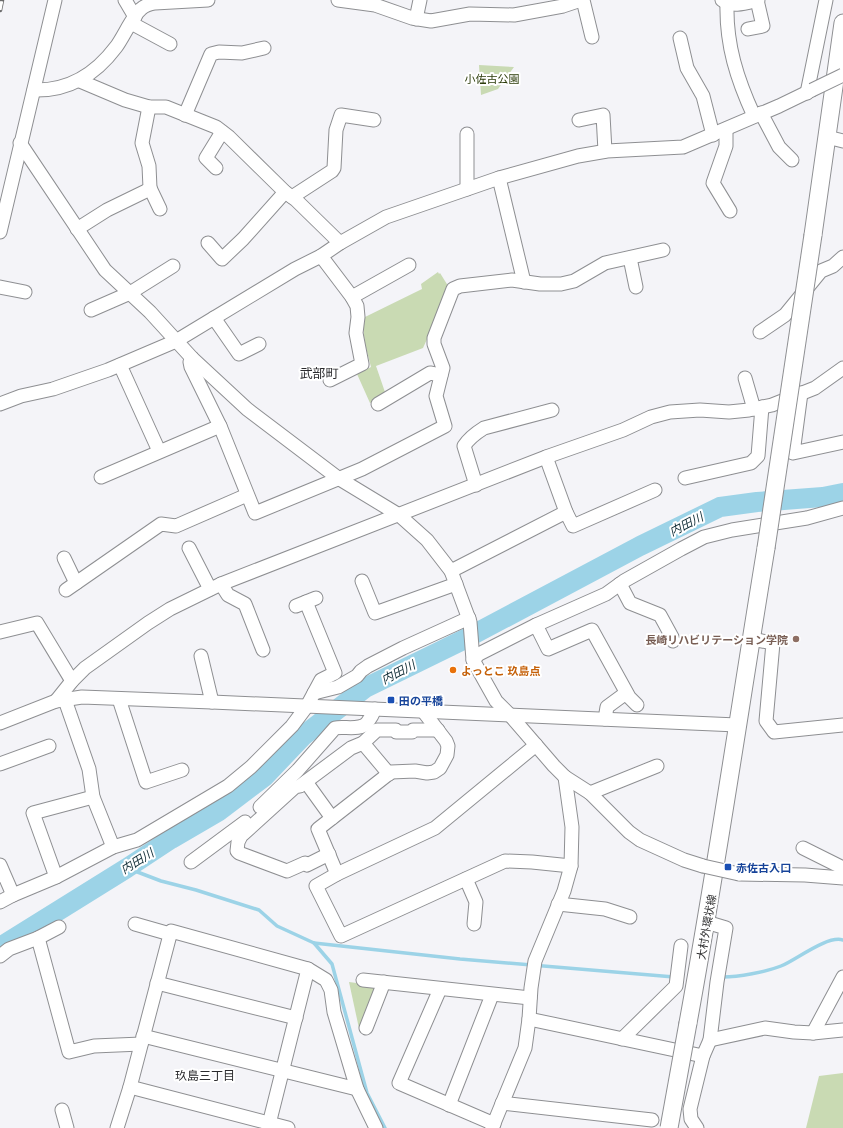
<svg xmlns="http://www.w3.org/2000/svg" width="843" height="1128" viewBox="0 0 843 1128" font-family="'Noto Sans','Noto Sans JP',sans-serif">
	<rect width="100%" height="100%" fill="#f4f4f8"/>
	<g fill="#c9dab3">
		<path d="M479,65L514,67L498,89L481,95Z"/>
		<path d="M438,272L439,274L440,273L450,289L423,348L376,366L386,395L370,403L357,374L371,367C367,350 361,336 365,317L422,289L421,284Z"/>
		<path d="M349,982L379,986L360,1033Z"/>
		<path d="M843,1073V1128H806L819,1076Z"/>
	</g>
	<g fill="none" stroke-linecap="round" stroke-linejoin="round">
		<g stroke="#9cd3e7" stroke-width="3.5">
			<path d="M127,868L161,881L196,890L259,910L277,926L314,943L460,959L674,977"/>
			<path d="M314,943L332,964L367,1093L385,1128"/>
			<path d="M723,977C738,977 766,972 781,966C796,960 827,935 843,940"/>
		</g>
		<path stroke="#9cd3e7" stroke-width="20" d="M0,947L127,868L171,839L219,811L264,777L303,736L365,688L461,641L640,546L720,507L757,502L823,497L843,493"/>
		<g stroke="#8e8f92" stroke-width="15">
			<g id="minor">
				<path d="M125,0L135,17"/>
				<path d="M338,0L375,5L412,18L431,21L470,14L514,15L563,6L581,0"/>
				<path d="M583,0L592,37"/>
				<path d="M722,0C732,8 746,3 758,0"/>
				<path d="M727,4C726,45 737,79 754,116"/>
				<path d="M416,19L420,0"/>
				<path d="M131,23L170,44"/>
				<path d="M748,29L763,26L757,0"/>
				<path d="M680,38L687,68L703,96L713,135"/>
				<path d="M80,81L125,100L149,107H166L216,127L229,137L285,192L296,200L340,243"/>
				<path d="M34,90C69,91 95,75 116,47C123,38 133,15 141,9C145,5 150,4 155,3L208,0"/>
				<path d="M807,93L826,0"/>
				<path d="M761,113L779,147L792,160"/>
				<path d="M185,115L211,54L219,52L242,53L264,48"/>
				<path d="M579,120L603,115L605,151"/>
				<path d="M726,129V146L713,183L730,211"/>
				<path d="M467,134V189"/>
				<path d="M827,137L843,141"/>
				<path d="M20,143L105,270L150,312L192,358L247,409L338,478L399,515L427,540L451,571L470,622L473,660L496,701L510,715L554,766L565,777L590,793L629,832L640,840L684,860L703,866"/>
				<path d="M216,168L206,158L222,132"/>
				<path d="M499,178L524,282"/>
				<path d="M150,188L160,209"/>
				<path d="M292,197L332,171L334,168L336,130L341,115L374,120"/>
				<path d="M77,229L107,210L146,191L150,188L149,166L142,143L149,107"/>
				<path d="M0,232L55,0"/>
				<path d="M208,243L222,259L243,239L285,192"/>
				<path d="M321,256L352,297L357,306L358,317L356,333L362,364L330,380"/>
				<path d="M630,258L636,287"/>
				<path d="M0,287L25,292"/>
				<path d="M352,297L409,265"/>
				<path d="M91,310L130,293L173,266"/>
				<path d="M214,318L239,354L259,344"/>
				<path d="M760,332L785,315L821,271L833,266L843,257"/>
				<path d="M192,358L190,362L191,367L220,426L255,513L362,469L445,426L436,396L443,368L434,344V338L453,289L460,286L512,280L540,284H561L574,281L605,263L663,250"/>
				<path d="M120,365L159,451"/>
				<path d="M745,378L754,409"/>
				<path d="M801,393L793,453L843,442"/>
				<path d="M0,404L21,396L53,389L108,370L176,341L295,269L321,256L340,243L386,217L499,178L578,156L607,151L683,147L779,106L812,90"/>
				<path d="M378,404L430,373L441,375"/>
				<path d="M546,457L566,512L573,526L655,490"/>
				<path d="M101,477L220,426"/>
				<path d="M685,478L751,463L758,456L762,407"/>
				<path d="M476,485L464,446C469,438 476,433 484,428L552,410"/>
				<path d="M189,548L210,589"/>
				<path d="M64,558L76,583"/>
				<path d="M451,571L566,512"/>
				<path d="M362,581L375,613L456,584"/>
				<path d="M221,584L228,595L245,604L263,650"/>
				<path d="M620,584L630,603L660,615L672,637L673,641"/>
				<path d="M66,590L161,524L176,526L247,495"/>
				<path d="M296,606L316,598"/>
				<path d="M536,625L548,649L592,630L629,697L637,705"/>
				<path d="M0,632L37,623L72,681"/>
				<path d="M751,639L773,643L766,721L774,732L843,725"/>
				<path d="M201,656L212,702"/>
				<path d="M473,660L479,654L536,625L606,594L624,581L681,549L704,537L732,530L807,518L843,508"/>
				<path d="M314,693L338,687L357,676L361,671L368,666L403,648L469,618"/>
				<path d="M119,699L146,782L182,770"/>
				<path d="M65,700L89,769L93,797L113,847"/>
				<path d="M56,701L72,681L85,668L148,623L170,609L221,584L546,457L623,430L651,417L670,412L700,410L729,412L749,410L772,405L815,388L843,368"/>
				<path d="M605,719L607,707L626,693"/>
				<path d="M0,723L56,701L82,697L212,702L737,725"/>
				<path d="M363,743L389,774"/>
				<path d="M536,745L435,828L337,874L316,886L341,936L505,861L532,862L571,866"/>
				<path d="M0,764L49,746"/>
				<path d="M306,782L332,818"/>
				<path d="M590,793L657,766"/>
				<path d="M260,807L298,770L335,728C344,726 360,731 367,723C370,719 373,714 375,709"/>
				<path d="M803,848L843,868"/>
				<path d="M329,854L307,865L305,863L287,871L239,853L237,851L238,842L241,836L295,787L300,786L351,748L363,743L377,730H396V732H412L413,730H438"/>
				<path d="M191,862L245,822"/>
				<path d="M0,865L13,895"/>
				<path d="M337,874L318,829L391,772L415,771L427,773L434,772L440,768L447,755L448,746L446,741L423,711"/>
				<path d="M739,874L805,875L843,878"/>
				<path d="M56,877L33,813L93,797"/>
				<path d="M466,879L476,902L474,924"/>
				<path d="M0,902L13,895L56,877L113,847L137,840L228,786L251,767L292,726L307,706L321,680L335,673L306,602"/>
				<path d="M558,904L605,909L630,917"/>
				<path d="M135,924L170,934"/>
				<path d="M38,938L69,1052L94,1046L141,1044"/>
				<path d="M0,956L9,949L38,938L59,927"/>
				<path d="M363,980L530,998"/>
				<path d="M157,983L296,1018"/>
				<path d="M440,989L399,1083L494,1124"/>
				<path d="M529,1019L703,1056"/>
				<path d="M366,1028L384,982"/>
				<path d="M813,1033L843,977"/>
				<path d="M143,1036L357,1089"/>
				<path d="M622,1039L676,986L681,946"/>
				<path d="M710,1040L765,1028L794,1032L813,1033L843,1030"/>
				<path d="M130,1087L288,1128"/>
				<path d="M502,1103L652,1120"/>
				<path d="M449,1105L492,995"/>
				<path d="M62,1110L67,1128"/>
				<path d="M117,1128L130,1087L171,931L308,969L326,980L331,990L334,1012L357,1089L376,1128"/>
				<path d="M268,1128L308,969"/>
				<path d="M492,1128L525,1048L529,1019L531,988L535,961L564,891L571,866L572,827L565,777"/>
				<path d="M697,1128L691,1119L690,1109L703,1056L710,1040L717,982L726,928L706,922"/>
			</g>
		</g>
		<g stroke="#8e8f92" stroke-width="19">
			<g id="major">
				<path d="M813,235L843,23"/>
				<path d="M688,1023C717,865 740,706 766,548"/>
			</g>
		</g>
		<use href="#minor" stroke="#fff" stroke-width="13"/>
		<use href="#major" stroke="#fff" stroke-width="17"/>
		<g stroke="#6a6a6b" stroke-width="4.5">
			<path id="rail" d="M0,10L2,0"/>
		</g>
		<use href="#rail" stroke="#fff" stroke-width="3" stroke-dasharray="9" stroke-linecap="butt"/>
		<g stroke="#8e8f92" stroke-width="15" stroke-linecap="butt">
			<g id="minor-bridge">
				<path d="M812,90L843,75"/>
				<path d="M703,866L739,874"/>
			</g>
		</g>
		<g stroke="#8e8f92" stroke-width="19" stroke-linecap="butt">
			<g id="major-bridge">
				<path d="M766,548L813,235"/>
				<path d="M669,1128L688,1023"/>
			</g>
		</g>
		<use href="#minor-bridge" stroke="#fff" stroke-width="13"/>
		<use href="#major-bridge" stroke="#fff" stroke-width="17"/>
	</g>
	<circle fill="#8d6e63" stroke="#fff" stroke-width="1.5" cx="796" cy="639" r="4"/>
	<circle fill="#e8710a" stroke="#fff" stroke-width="1.5" cx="453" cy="670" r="4"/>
	<g fill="#1a4fb4" stroke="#fff" stroke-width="1.5">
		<rect x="387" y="696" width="8" height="8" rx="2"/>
		<rect x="724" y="863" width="8" height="8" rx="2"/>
	</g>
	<g text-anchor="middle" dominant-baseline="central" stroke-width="4" stroke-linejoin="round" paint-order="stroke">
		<g font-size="11" fill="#2c3c0b" stroke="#fff">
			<text x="492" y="78">小佐古公園</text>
		</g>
		<g font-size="11" font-weight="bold" fill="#785e54" stroke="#fff" text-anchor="end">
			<text x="788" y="639">長崎リハビリテーション学院</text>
		</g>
		<g font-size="11" font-weight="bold" fill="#c56008" stroke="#fff" text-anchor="start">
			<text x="461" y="670">よっとこ 玖島点</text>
		</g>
		<g font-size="11" font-weight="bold" fill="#164399" stroke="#fff" text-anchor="start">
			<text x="399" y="700">田の平橋</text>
			<text x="736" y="867">赤佐古入口</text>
		</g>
		<g font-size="11" fill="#333334" stroke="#fff">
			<text transform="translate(706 927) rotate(-80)">大村外環状線</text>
		</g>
		<g font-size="12" font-style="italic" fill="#112d36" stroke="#fff">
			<text transform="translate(686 524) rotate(-27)">内田川</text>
			<text transform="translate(398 672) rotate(-27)">内田川</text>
			<text transform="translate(137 861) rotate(-32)">内田川</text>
		</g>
		<g font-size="12" fill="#2b2b2e" stroke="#fff">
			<text x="205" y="1075">玖島三丁目</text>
		</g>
		<g font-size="13" fill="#2b2b2e" stroke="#fff">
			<text x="319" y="373">武部町</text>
		</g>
	</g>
</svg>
